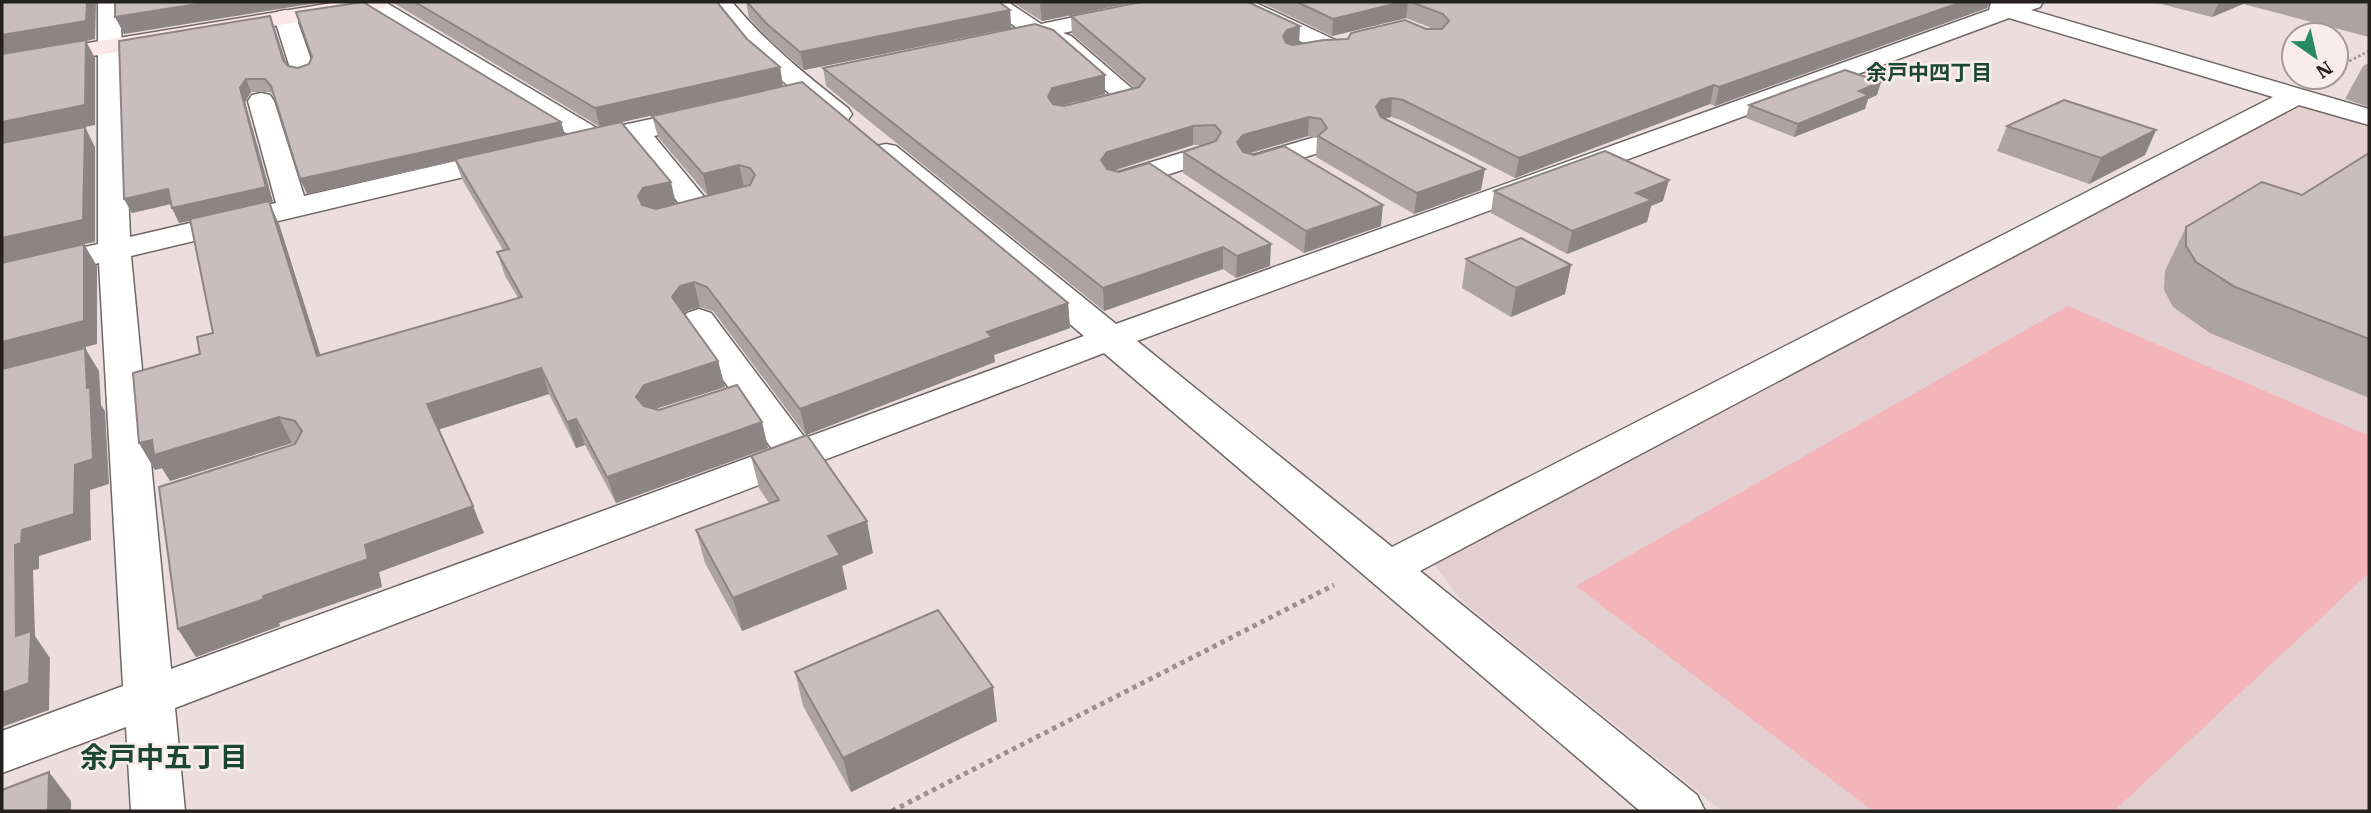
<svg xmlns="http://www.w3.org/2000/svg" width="2371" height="813" viewBox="0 0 2371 813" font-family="'IBM Plex Serif','Noto Sans JP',serif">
	<rect width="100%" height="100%" fill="#ecdedf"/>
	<path fill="#e3ced0" d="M2298,102L2369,122V811H1722L1462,601L1431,560Z"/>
	<path fill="#f3b4ba" d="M2068,306L2369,436V573L2114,811H1873L1576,586Z"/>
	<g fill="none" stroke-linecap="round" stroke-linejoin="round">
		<g stroke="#726768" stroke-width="3">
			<g id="street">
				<path d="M98,2H120L130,237L276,203L248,101L252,95L261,93L270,95L274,101L304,196L508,149L518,152L522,158L518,164L131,256L171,669L772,449L681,320L687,313L699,309L711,313L805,438L1084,336L876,158L872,152L876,146L886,144L896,146L1116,324L1989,10L1991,3L1997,2H2043L2040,7L2031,10L2369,109V125L2299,105L1420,571L1697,795L1705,811H1640L1104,353L175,708L185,811H131L126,727L2,773V731L123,686L99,263L2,286V266L98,244ZM2009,18L2273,97L1392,547L1137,341Z"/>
				<path d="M361,2H385L600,130L707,107L716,109L720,115L716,121L654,136L715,210L711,216L700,219L689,216L629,141L581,150L571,148L567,142L571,136L363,8Z"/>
				<path d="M710,2H732C767,44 806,75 848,108L852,114L848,120L839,122L830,120C785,84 743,50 710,2Z"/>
				<path d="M983,2H1008L1041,24L1147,2H1189L1186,7L1178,9L1063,33L1071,36L1143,98L1139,104L1089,116L1080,114L1076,108L1080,102L1111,95C1093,79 1059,41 1036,39C1019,37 1004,49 987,45L983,40L987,35L1017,28Z"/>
				<path d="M1226,2H1254L1361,52L1364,57L1361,62L1352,64L1343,62L1229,7Z"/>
				<path d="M285,10L293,12L296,17L315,71L312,76L303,78L294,76L291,71L274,17L277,12Z"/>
				<path d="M1315,137L1325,139L1329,145L1325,151L1253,173L1243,170L1239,164L1243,158Z"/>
				<path d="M1204,146L1214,148L1218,154L1214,160L1119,190L1109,187L1104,181L1109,175Z"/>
			</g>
		</g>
		<g stroke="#726768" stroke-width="3">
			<path id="secondary" d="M338,2H388L385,7L377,9L2,71V57Z"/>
		</g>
		<path stroke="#9a9090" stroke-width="2.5" stroke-dasharray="2.5 2.5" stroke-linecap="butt" d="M2336,68L2369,51"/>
		<path stroke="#9a9090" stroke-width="5" stroke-dasharray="4.5 4.5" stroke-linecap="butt" d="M892,811L1334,585"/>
		<use href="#street" fill="#fff" fill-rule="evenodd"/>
		<use href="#secondary" fill="#fbe6e8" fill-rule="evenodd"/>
	</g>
	<g fill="#aea3a3" fill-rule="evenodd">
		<path d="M392,2H717L747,39L780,67L783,86L622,122L676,204L708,196L658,137L652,116L1068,303L1070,328L994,355L995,362L806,435L713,311L700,307L686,311L684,314L718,361L725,387L656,409L762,422L768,448L616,503L585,445L576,448L549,394L438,430L484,533L379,572L382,587L279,623L280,626L196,657L178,629L295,444L292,443L170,481L162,468L155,470L139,443L200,354L213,333L191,221L179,223L171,204L132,213L124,199L270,16L286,62L288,66L561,122L565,135L600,127ZM251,92H271L274,97L307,194L455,161L463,181L503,250L497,252L505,276L518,298L320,355L279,224L269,203L273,202L245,102Z"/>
		<path d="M746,2H999L1010,10L1011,28L804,70L772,43L749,18Z"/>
		<path d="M1012,2H1135L1042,21Z"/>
		<path d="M1260,2H1990L1987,8L1715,106L1710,104L1515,178L1401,120L1391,117L1385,119L1481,190L1414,214L1316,157L1317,138L1308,136L1249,154L1381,226L1304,253L1183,173V152L1204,145H1193L1114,171L1270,266L1236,278L1223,269L1104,311L826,86L823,68L1105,75V94L1061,105L1064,106L1135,88L1072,34L1071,16L1299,44L1348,39L1426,29H1434L1406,18L1332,36Z"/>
		<path d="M2153,2H2369V37L2243,4L2212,17Z"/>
		<path d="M2369,63V107L2345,99L2363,66Z"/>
		<path d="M1877,95L1868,99L1865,109L1794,137L1746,118L1749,105Z"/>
		<path d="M2007,126L2156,130L2145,155L2089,184L1997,151Z"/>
		<path d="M2369,153V398L2210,333L2173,307L2164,290L2165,271L2186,227L2302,195Z"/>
		<path d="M1494,191L1663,201L1651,206L1647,222L1567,254L1491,213Z"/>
		<path d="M1466,259L1571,265L1565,294L1511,317L1462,288Z"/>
		<path d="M751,456L873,553L842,566L847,589L742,631L705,563L696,530L769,503L759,488Z"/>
		<path d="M795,672L997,721L851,792L803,706Z"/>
	</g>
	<g fill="#8d8485">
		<path d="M87,2H96L95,39L86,41L95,58V125L2,144V35Z"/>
		<path d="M210,2H323L124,34L115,17Z"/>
		<path d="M1051,2H1135L1042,21L1040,4Z"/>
		<path d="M1402,2H1408L1406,18L1332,36L1333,19Z"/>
		<path d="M1962,2H1990L1987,8L1715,106L1719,87Z"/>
		<path d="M2219,2H2244L2243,4L2212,17Z"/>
		<path d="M1010,10L1011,28L804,70L800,52Z"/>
		<path d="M270,16L275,29L289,72L283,60Z"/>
		<path d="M1300,26L1299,44L1282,54L1283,36L1287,30Z"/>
		<path d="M780,67L783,86L600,127L595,108Z"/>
		<path d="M1105,75V94L1053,108L1048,97L1052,88Z"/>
		<path d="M246,79L251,92L245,102L273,202L269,203L279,224L329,382L317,356L269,203L179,223L172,208Z"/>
		<path d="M1881,82L1877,95L1868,99L1865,109L1794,137L1798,124L1859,91Z"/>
		<path d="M1714,85L1710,104L1515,178L1519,158Z"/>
		<path d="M1392,98L1391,117L1379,119L1376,107L1381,100Z"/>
		<path d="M1309,117L1308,136L1242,155L1237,142L1243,135Z"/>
		<path d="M561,122L565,136L307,194L300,179Z"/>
		<path d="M1193,126V145L1108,172L1101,160L1107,152Z"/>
		<path d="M85,127L95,147V242L84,244L97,266V344L2,369V238Z"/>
		<path d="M2156,130L2145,155L2089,184L2101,158Z"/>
		<path d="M739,165L744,187L708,196L703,174Z"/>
		<path d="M1485,169L1481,190L1414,214L1417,193Z"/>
		<path d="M1669,180L1663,201L1651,206L1647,222L1567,254L1572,231L1636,193Z"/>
		<path d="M671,182L676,204L644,219L638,196L643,188Z"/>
		<path d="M168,189L175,203L132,213L124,199Z"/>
		<path d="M1383,205L1381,226L1304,253L1306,231Z"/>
		<path d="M1271,244L1270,266L1236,278L1237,256Z"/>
		<path d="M1223,247V269L1104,311L1103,288Z"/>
		<path d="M1571,265L1565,294L1511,317L1516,288Z"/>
		<path d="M694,282L700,307L686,311L679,322L672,297L680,286Z"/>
		<path d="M1068,303L1070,328L994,355L995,362L806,435L800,409L987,332Z"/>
		<path d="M85,348L99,371L101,405L105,411L109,484L90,490L91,540L39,556V569L33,570L35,636L50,658L49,710L2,727V693L16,636L15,545L22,530L75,465L87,388Z"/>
		<path d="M718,361L725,387L651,410L644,423L636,397L644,385Z"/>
		<path d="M541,368L549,394L437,430L427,404Z"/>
		<path d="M279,417L292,443L170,481L162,468L155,470L139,443L152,440Z"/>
		<path d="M576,419L585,445L576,448L567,422Z"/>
		<path d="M762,422L768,448L616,503L607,477Z"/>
		<path d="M473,506L484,533L379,572L382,587L279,623L280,626L196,657L178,629L365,545Z"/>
		<path d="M867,521L873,553L842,566L847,589L742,631L733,598L828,536Z"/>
		<path d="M993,687L997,721L851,792L843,758Z"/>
		<path d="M49,772L71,801V811H48Z"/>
	</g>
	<g fill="#cabdbe" stroke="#8d8485" stroke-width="2">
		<path d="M2,2H87L86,21L2,35Z"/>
		<path d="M115,2H210L115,17Z"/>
		<path d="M363,2L561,122L300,179L271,86L265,79H246L240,88L266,187L172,208L168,189L124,199L119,41L270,16L283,60L288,66L298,68L309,64L312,57L296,12Z"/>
		<path d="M415,2H717L747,39L780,67L595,108Z"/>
		<path d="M747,2H999L1010,10L800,52L768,25Z"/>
		<path d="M1141,2H1248L1300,26L1287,30L1283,36L1286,43L1293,45L1324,40L1348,39L1351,33L1405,20L1426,29H1442L1449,21L1443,14L1411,2H1962L1719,87L1714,85L1519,158L1403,100L1392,98L1381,100L1376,107L1381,117L1485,169L1417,193L1318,136L1327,128L1321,119L1309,117L1243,135L1237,142L1243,152L1254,155L1284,146L1383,205L1306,231L1183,152L1216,141L1221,132L1215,125L1193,126L1107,152L1101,160L1107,169L1119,172L1149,163L1271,244L1237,256L1223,247L1103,288L823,68L1035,24L1053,30L1105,75L1052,88L1048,97L1053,104L1064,106L1139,87L1145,79L1071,16Z"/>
		<path d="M1297,2H1402L1333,19Z"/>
		<path d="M86,40L85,105L2,122V54Z"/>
		<path d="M1845,70L1881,82L1859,91L1869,95L1798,124L1749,105Z"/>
		<path d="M802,82L1068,303L987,332L992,337L800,409L707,287L694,282L680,286L672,297L718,361L644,385L636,397L644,406L659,410L737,385L762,422L607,477L576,419L567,422L541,368L427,404L473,506L365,545L368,559L263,596L264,599L178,629L159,487L295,444L302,431L295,421L279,417L154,455L152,440L139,443L133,373L200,354L197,337L213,333L190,219L269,201L317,356L522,297L497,252L509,249L455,159L621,122L671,182L643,188L638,196L642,205L656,209L750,185L755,175L750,168L739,165L703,174L652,116Z"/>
		<path d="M2064,100L2156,130L2101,158L2007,126Z"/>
		<path d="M85,127L83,220L2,238V143Z"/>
		<path d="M1605,151L1669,180L1636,193L1652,200L1572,231L1494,191Z"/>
		<path d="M2369,153V339L2235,287L2196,262L2186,246V227L2262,182L2302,195Z"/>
		<path d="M1521,238L1571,265L1516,288L1466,259Z"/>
		<path d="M84,244V321L2,342V263Z"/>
		<path d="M85,348L87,388L90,387L93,459L75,465L74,514L22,530L21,543L15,545L16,636L31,631L29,683L2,693V369Z"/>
		<path d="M807,435L867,521L828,536L840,555L733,598L696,530L779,500L751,456Z"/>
		<path d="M938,610L993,687L843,758L795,672Z"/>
		<path d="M49,772L48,811H2V790Z"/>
	</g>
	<g text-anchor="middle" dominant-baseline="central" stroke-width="5" stroke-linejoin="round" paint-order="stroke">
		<g font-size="21" font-weight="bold" fill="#1a4633" stroke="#f9ecec">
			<text x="1929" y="72">余戸中四丁目</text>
		</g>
		<g font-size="28" font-weight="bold" fill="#1a4633" stroke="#f9ecec">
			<text x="164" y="756">余戸中五丁目</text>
		</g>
	</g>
	<rect width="2371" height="813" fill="none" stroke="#252020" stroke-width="7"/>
	<g transform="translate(2315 56) rotate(146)"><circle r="33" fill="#f9ecec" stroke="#a49a9a" stroke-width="2"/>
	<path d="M0-5L12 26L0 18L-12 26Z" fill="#288a63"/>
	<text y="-10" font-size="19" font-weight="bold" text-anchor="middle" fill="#252020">N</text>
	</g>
</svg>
